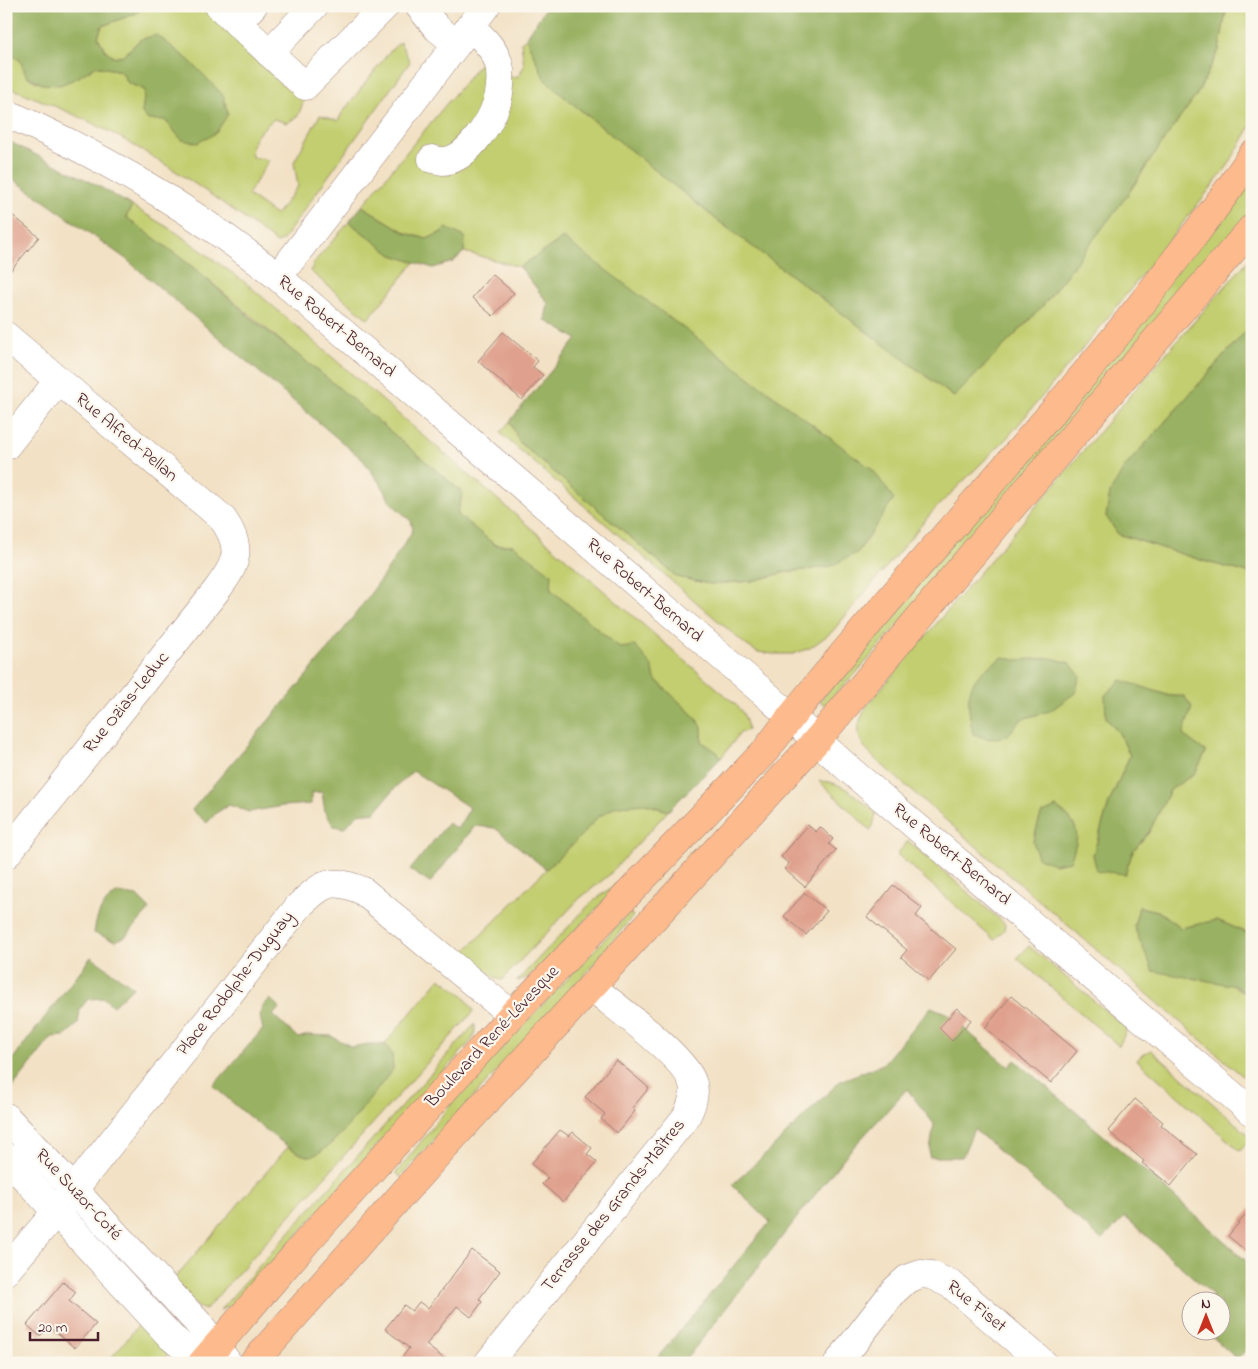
<svg xmlns="http://www.w3.org/2000/svg" width="1258" height="1369" viewBox="0 0 1258 1369" font-family="'Indie Flower',sans-serif">
	<rect width="100%" height="100%" fill="#fbf7ec"/>
	<filter id="ink" filterUnits="userSpaceOnUse"><feTurbulence type="fractalNoise" baseFrequency=".02" numOctaves="2"/><feDisplacementMap in="SourceGraphic" scale="10" xChannelSelector="R" yChannelSelector="G"/><feConvolveMatrix kernelMatrix="1 2 1 2 8 2 1 2 1" color-interpolation-filters="sRGB"/></filter>
	<filter id="wash" filterUnits="userSpaceOnUse"><feTurbulence type="fractalNoise" baseFrequency=".0096" numOctaves="4" result="noise"/><feDisplacementMap in="SourceGraphic" scale="20" xChannelSelector="R" yChannelSelector="G"/><feGaussianBlur stdDeviation="1.12" result="paint"/><feColorMatrix in="noise" values="0 0 0 0 0 0 0 0 0 0 0 0 0 0 0 0 0 1.4 0 .05"/><feComposite in="paint" operator="in"/></filter>
	<g filter="url(#wash)">
		<rect width="100%" height="100%" fill="#f2e1c4"/>
		<g fill="#c2ce6f" stroke="#86764d" fill-rule="evenodd">
			<path d="M142,6H207L262,64L304,100L298,116L287,123L274,119C262,129 249,140 252,157L269,160L248,195L276,215L298,186L294,162L320,115L338,121L342,113L390,51L400,42L410,62L282,241L277,243C227,205 176,169 121,138C85,118 45,102 6,86V52C10,54 16,56 20,60C24,64 23,73 28,77C51,94 75,79 96,66L122,71L128,83L145,90L142,113L165,120L182,140L141,39L125,54L115,58L105,50L98,37L102,26L137,13Z"/>
			<path d="M1227,6H1252V124L1227,167L1168,242L1093,336L1007,438L933,511L832,632L810,648L793,654H773L757,652L746,645L500,433L510,421L519,442L677,577L710,584L752,581L786,572L829,567L563,238L520,267L464,252L465,237L442,232L427,239L406,233L362,206L481,62L490,64L509,77L519,76L524,66L521,42L526,38L545,80L567,99L717,220L954,397L1041,308L1126,197L1166,137L1196,96L1219,50Z"/>
			<path d="M1252,171V214L859,670L825,705L820,701Z"/>
			<path d="M132,206L177,233L246,283L733,702C743,711 746,717 748,730L740,733L721,758L717,752L702,742V727L695,717L655,679L652,666L620,648L551,590L513,545H495L457,514L463,493L190,265L126,217Z"/>
			<path d="M349,222L392,255L415,262L368,319L310,271L316,260Z"/>
			<path d="M1252,256V324L1124,468L1106,516L1118,534L1207,562L1252,574V935L1217,920L1181,928L1158,911L1139,907L1134,927L1252,997V1084L875,759C855,740 854,728 868,704L1162,358ZM1145,688L1170,696L1184,697L1192,707L1182,735L1206,752L1195,773L1170,790L1149,832L1133,851L1125,874L1093,855L1109,803L1130,755L1119,733L1106,718Z"/>
			<path d="M819,781C843,781 858,798 876,813L873,826L870,830Z"/>
			<path d="M646,804L668,811L608,876L580,898L502,980L495,978L464,952L598,817L617,806Z"/>
			<path d="M908,841L1005,924L1004,930L994,940L897,854Z"/>
			<path d="M616,884L620,885L538,969L526,978L517,981L592,902Z"/>
			<path d="M630,912L633,916L577,984L400,1177L396,1173L460,1093Z"/>
			<path d="M1029,946L1127,1029L1119,1046L1017,958Z"/>
			<path d="M440,978L463,995L474,1011L205,1310L198,1307L172,1281L288,1147C294,1150 302,1156 309,1156C331,1156 378,1087 393,1069L386,1045H384Z"/>
			<path d="M475,1024V1032L472,1040L235,1304L220,1310Z"/>
			<path d="M1151,1050L1250,1136L1249,1141L1240,1151L1137,1060L1143,1054Z"/>
			<path d="M141,1322L170,1351L161,1363H107Z"/>
		</g>
		<g fill="#99b162" stroke="#726846">
			<path d="M6,6H142L137,13L102,26L98,37L105,50L115,58L125,54L141,39L157,35L190,61L223,95L228,114L216,133L197,143L182,140L165,120H148L142,113L145,90L128,83L121,71L96,66L77,78L60,85L42,84L26,75L20,60L6,52Z"/>
			<path d="M547,6H1227L1219,50L1196,96L1166,137L1126,197L1041,308L954,397L717,220L567,99L545,80L526,38Z"/>
			<path d="M6,140L97,185L132,206L126,217L190,265L256,322L332,382L463,493L457,514L495,545H513L552,574L551,590L620,648L635,646L652,666L655,679L695,717L702,727V742L717,752L721,758L668,811L646,804L617,806L598,817L573,844L546,869L495,828L475,826L430,883L410,870L448,823L457,829L470,808L413,771L394,789L375,812L358,814L344,828L334,826L325,812L322,792L311,793V804L283,806L249,812L229,805L216,813L207,823L192,810C268,719 351,632 413,530L411,521L390,502L384,489L363,460L126,259L6,174Z"/>
			<path d="M362,206L406,233L427,239L442,232L446,228L465,237L464,252L453,262L433,268L392,255L349,222Z"/>
			<path d="M563,238L873,470L894,499L858,552L829,567L786,572L752,581L710,584L677,577L519,442L510,421L577,339L545,320L548,303L520,267Z"/>
			<path d="M1252,324V574L1207,562L1118,534L1106,516L1110,493L1124,468Z"/>
			<path d="M1003,657L1015,660L1051,658L1070,663L1080,676L1075,693L1050,711L1022,719L1007,736L988,739L973,734C965,693 965,680 1003,657Z"/>
			<path d="M1121,680L1170,696H1184L1192,707L1183,735L1206,752L1195,773L1170,790L1149,832L1133,851L1125,874L1097,871L1093,855L1109,803L1130,755L1119,733L1106,718L1105,695Z"/>
			<path d="M1056,807C1080,824 1081,834 1070,861L1054,864L1038,858L1033,841L1041,814Z"/>
			<path d="M118,893L137,896L150,909L126,936L116,941L94,933C97,914 102,903 118,893Z"/>
			<path d="M1139,907L1158,911L1181,928L1217,920L1252,935V997L1236,986L1153,971L1134,927Z"/>
			<path d="M91,957L133,987L113,1006L104,998L88,999L80,1009L78,1024L64,1036L52,1037L12,1088L6,1083V1068Z"/>
			<path d="M270,999L280,1008L273,1015L298,1038L308,1035L331,1036L352,1047L368,1044L386,1045L392,1054L393,1069C378,1087 331,1156 309,1156C293,1157 229,1099 213,1086L263,1029C259,1014 258,1010 270,999Z"/>
			<path d="M931,1007L946,1013L1009,1067L1015,1060L1159,1183L1252,1266V1344L1237,1359L1207,1332H1220V1302L1208,1301L1213,1295L1125,1217L1102,1240L974,1129L962,1157H929L934,1124L907,1089L847,1154L683,1363H653L770,1222L732,1185L770,1150L840,1081L883,1064Z"/>
		</g>
		<g id="blocks">
			<g fill="#dfa18d">
				<path d="M6,210L39,237L6,276Z"/>
				<path d="M492,274L514,293L493,316L472,298Z"/>
				<path d="M503,332L538,361L533,367L543,375L522,400L478,361Z"/>
				<path d="M808,825L816,832L820,827L833,839L829,844L836,850L805,887L784,869L789,864L781,857Z"/>
				<path d="M893,885L922,908L916,916L956,949L929,981L901,957L907,950L867,917Z"/>
				<path d="M805,893L827,911L806,935L784,916Z"/>
				<path d="M1011,996L1077,1051L1051,1083L985,1028Z"/>
				<path d="M957,1008L971,1020L952,1041L939,1028Z"/>
				<path d="M616,1060L649,1088L632,1108L635,1111L617,1133L601,1119L605,1114L585,1097Z"/>
				<path d="M1135,1099L1163,1122L1161,1125L1197,1154L1171,1186L1142,1163L1144,1161L1108,1131Z"/>
				<path d="M560,1130L569,1136L573,1132L592,1148L587,1154L597,1162L563,1202L542,1184L548,1178L531,1164Z"/>
				<path d="M1252,1207V1256L1228,1236Z"/>
				<path d="M472,1250L500,1271L479,1299L482,1302L471,1317L457,1306L426,1345L450,1363H398L409,1348L385,1329L404,1305L412,1311L419,1302L428,1308Z"/>
				<path d="M63,1282L76,1292L69,1301L96,1324L75,1348L49,1327L40,1336L27,1325Z"/>
			</g>
		</g>
	</g>
	<g filter="url(#ink)">
		<use href="#blocks" fill-opacity="0" stroke="#9e8078" stroke-width="1"/>
		<g fill="none" stroke-linecap="round" stroke-linejoin="round">
			<g stroke="#9e8078" stroke-width="29">
				<g id="minor">
					<path d="M219,6L305,86L385,6"/>
					<path d="M419,6L437,28L457,44"/>
					<path d="M237,23L253,6"/>
					<path d="M269,53L314,6"/>
					<path d="M6,113C104,156 194,210 278,277L763,692L851,771L1252,1112"/>
					<path d="M432,159C436,160 440,161 443,161C466,161 490,123 496,105C500,95 501,80 500,70C498,52 483,38 470,26"/>
					<path d="M278,277L486,6"/>
					<path d="M6,336L222,518C244,548 237,564 216,591L6,855"/>
					<path d="M6,446L58,381"/>
					<path d="M6,1117L200,1325L228,1363"/>
					<path d="M6,1157L171,1337L182,1346L212,1363"/>
					<path d="M6,1271L56,1212L299,906C322,883 332,877 363,891L512,1015"/>
					<path d="M488,1363L686,1117C691,1107 696,1096 693,1084C687,1058 615,1007 592,987"/>
					<path d="M838,1363L894,1291L907,1279L921,1274L931,1275L952,1285L1043,1363"/>
				</g>
			</g>
			<g stroke="#9e8078" stroke-width="29">
				<g id="major">
					<path d="M202,1363L309,1239L512,1015L766,750L791,717"/>
					<path d="M253,1363L438,1154L817,740"/>
				</g>
			</g>
			<g stroke="#9e8078" stroke-width="29">
				<g id="highway">
					<path d="M791,717C916,561 1056,419 1176,259C1202,225 1229,191 1252,155"/>
					<path d="M817,740L1011,508L1252,228"/>
				</g>
			</g>
			<use href="#minor" stroke="#fff" stroke-width="28"/>
			<use href="#major" stroke="#fcba8d" stroke-width="28"/>
			<use href="#highway" stroke="#fcba8d" stroke-width="28"/>
		</g>
	</g>
	<g text-anchor="middle" dominant-baseline="central" stroke-width="4.5" stroke-linejoin="round" paint-order="stroke">
		<g font-size="18" fill="#4a1f2b" stroke="#fbf7ec">
			<text transform="translate(336 327) rotate(40)">Rue Robert-Bernard</text>
			<text transform="translate(126 438) rotate(40)">Rue Alfred-Pellan</text>
			<text transform="translate(644 591) rotate(41)">Rue Robert-Bernard</text>
			<text transform="translate(127 703) rotate(-51)">Rue Ozias-Leduc</text>
			<text transform="translate(951 855) rotate(40)">Rue Robert-Bernard</text>
			<text transform="translate(236 984) rotate(-52)">Place Rodolphe-Duguay</text>
			<text transform="translate(493 1037) rotate(-47)">Boulevard René-Lévesque</text>
			<text transform="translate(78 1195) rotate(47)">Rue Suzor-Coté</text>
			<text transform="translate(614 1206) rotate(-51)">Terrasse des Grands-Maîtres</text>
			<text transform="translate(976 1307) rotate(39)">Rue Fiset</text>
		</g>
	</g>
	<rect width="1258" height="1369" fill="none" stroke="#fbf7ec" stroke-width="25"/>
	<g transform="translate(1206 1316)"><circle r="24" fill="#fbf7ec" stroke="#b4a19f"/>
	<path d="M0-4L9 19L0 12L-9 19Z" fill="#c8321e"/>
	<text y="-8" font-size="14" font-weight="bold" text-anchor="middle" fill="#4a1f2b">N</text>
	</g>
	<path d="M30 1332v8h68v-8" fill="none" stroke="#4a1f2b" stroke-width="2.5"/>
	<text x="38" y="1332" font-size="15" fill="#4a1f2b" stroke="#fbf7ec" stroke-width="4" paint-order="stroke">20 m</text>
</svg>
